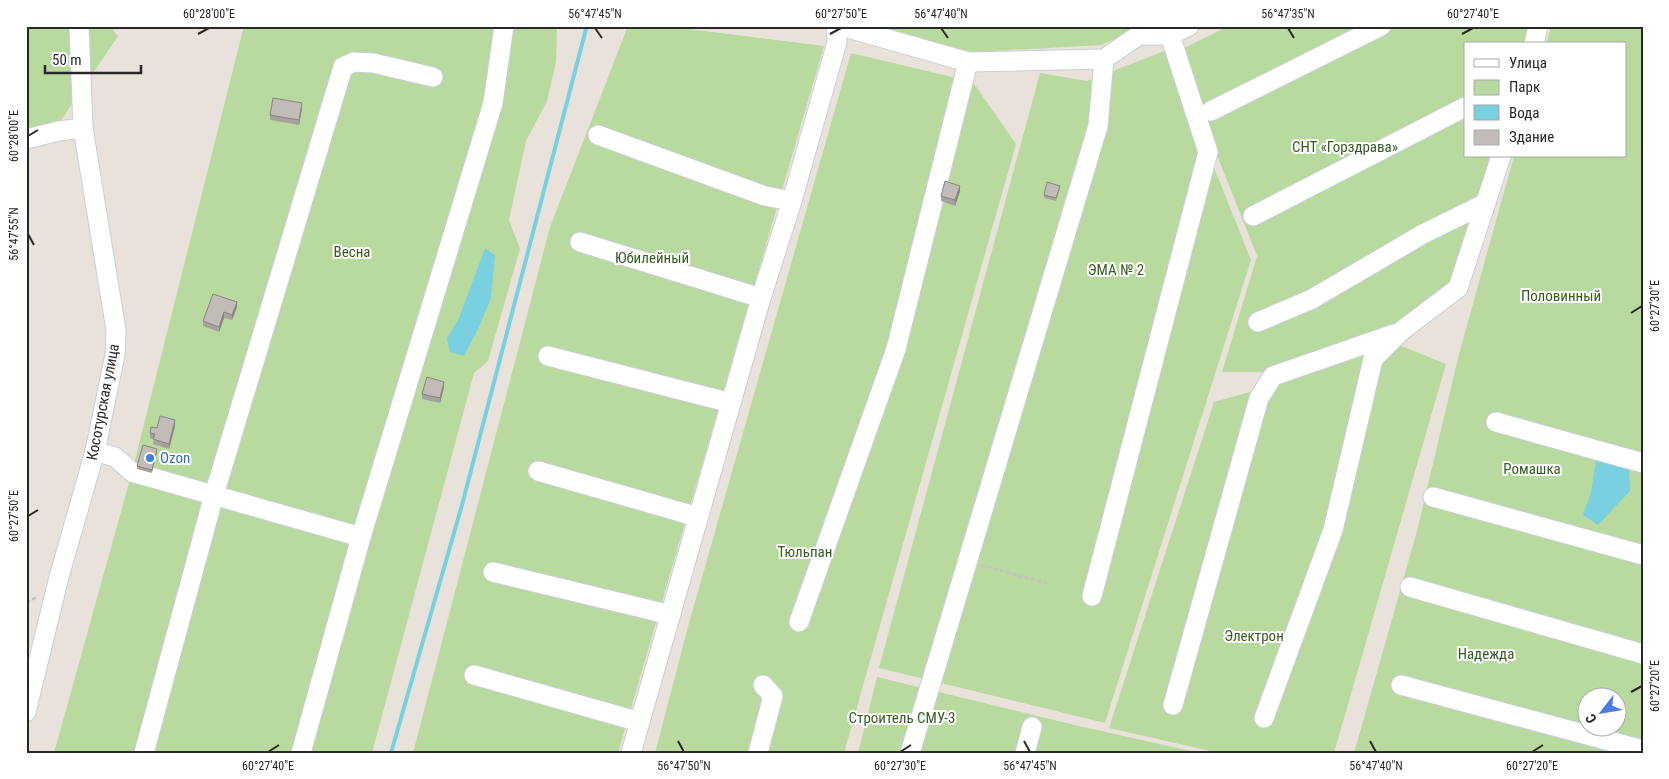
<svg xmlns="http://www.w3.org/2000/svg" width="1669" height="779" viewBox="0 0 1669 779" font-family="'Roboto Condensed',sans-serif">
	<rect width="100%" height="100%" fill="#e9e2db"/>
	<g fill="#b9da9e" fill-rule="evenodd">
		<path d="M26,26H110L118,36L58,125L26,135Z"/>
		<path d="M244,26H555L557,28L556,62L547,101L526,141L509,220L520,249L488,361L474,373L372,753H54L132,472Z"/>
		<path d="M628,26H665L824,46L618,753H413L550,227Z"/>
		<path d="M861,26H1146L1101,45L973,52Z"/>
		<path d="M1229,26H1540L1535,44H1465V156H1503L1471,268L1395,323L1266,372H1222L1257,256L1176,52Z"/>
		<path d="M1643,26V753H1354L1417,531L1459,354L1514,156H1625V44H1546L1551,27ZM1586,696H1616V726H1586Z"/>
		<path d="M1167,50L1251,260L1105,723L879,668L1040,73L1087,81Z"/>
		<path d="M851,53L948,76L975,85L1016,144L844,753H655L689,623Z"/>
		<path d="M1399,345L1446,364L1334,753H1219L1109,728L1214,402L1278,384L1360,356Z"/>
		<path d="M877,677L1079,726L1200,753H858Z"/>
	</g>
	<g fill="#79d0e0">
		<path d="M485,248L495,255L491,298L479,327L464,356L450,352L447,338L459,318Z"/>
		<path d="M1596,460L1629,464L1630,491L1598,525L1583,515L1591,492Z"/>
	</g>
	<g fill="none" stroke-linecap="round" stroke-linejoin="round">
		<path stroke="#79d0e0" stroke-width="4" d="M391,753L462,505L586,29L584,26"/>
		<g stroke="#caced8" stroke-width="21">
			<g id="minor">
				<path d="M841,26L968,62L1104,59L1139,35H1170L1189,26"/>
				<path d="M1534,44L1538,26"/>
				<path d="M1211,111L1381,26"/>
				<path d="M598,135L765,196L792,201"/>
				<path d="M26,139L59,131L83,128"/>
				<path d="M1253,216L1465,107"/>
				<path d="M580,242L761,298"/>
				<path d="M1258,322L1312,299L1423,234L1486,203"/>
				<path d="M548,356L731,403"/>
				<path d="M1496,422L1643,463"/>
				<path d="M95,451L115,457L132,472L361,537"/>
				<path d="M538,471L698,517"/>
				<path d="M1433,497L1643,555"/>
				<path d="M493,572L671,615"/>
				<path d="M1410,587L1643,654"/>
				<path d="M1092,596L1208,152L1170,35"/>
				<path d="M799,622L896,349L968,62"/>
				<path d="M474,675L640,722"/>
				<path d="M1401,685L1643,750"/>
				<path d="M1173,705L1259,398L1273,376L1394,334"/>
				<path d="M26,712L59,577L95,451L115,355L116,330L83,128L79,26"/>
				<path d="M1264,718L1333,530L1373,359L1400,332L1458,288L1501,156"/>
				<path d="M144,753L214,495L343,67L354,62L373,63L433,77"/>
				<path d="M301,753L361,537L493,103L504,26"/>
				<path d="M631,753L761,298L792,201L837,42L836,26"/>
				<path d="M758,753L773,696L763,685"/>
				<path d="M910,753L1098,126L1104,59"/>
				<path d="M1025,753L1032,727"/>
			</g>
		</g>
		<g stroke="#c3c3c3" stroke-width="2.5" stroke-dasharray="4 2.5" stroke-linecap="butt">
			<path d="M981,565L1049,584"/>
			<path d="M26,602L38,597"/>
		</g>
		<use href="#minor" stroke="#fff" stroke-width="19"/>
	</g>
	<g fill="#a6a29e">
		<path d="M302,108L299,125L270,120V115Z"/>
		<path d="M1060,189L1056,201L1044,198V195Z"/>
		<path d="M960,191L955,206L941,201V196Z"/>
		<path d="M237,307L232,320L224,318L219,332L203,326V321Z"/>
		<path d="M444,387L440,403L422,399V394Z"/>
		<path d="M175,426L169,449L153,444L154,439L150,438V433L157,428Z"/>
		<path d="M157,452L152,473L137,469V466Z"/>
	</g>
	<g fill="#878481">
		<path d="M302,103V108L299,125V120Z"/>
		<path d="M960,186V191L955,206V200Z"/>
		<path d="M237,302V307L232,320V315Z"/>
		<path d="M224,312V318L219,332V327Z"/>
		<path d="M444,382V387L440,403V398Z"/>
		<path d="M175,420V426L169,449V444Z"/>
	</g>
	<g fill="#c1bcb8" stroke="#878481">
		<path d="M273,98L302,103L299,120L270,115Z"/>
		<path d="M945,181L960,186L955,200L941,196Z"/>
		<path d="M1047,182L1060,186L1056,198L1044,195Z"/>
		<path d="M213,294L237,302L232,315L224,312L219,327L203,321Z"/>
		<path d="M427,377L444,382L440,398L422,394Z"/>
		<path d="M160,416L175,420L169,444L153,439L155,434L150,433L151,427L157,428Z"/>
		<path d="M143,445L157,449L152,470L137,466Z"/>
	</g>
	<path fill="none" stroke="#282828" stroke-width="2" d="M595,28L602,38M941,28L948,38M1288,28L1294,38M198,34L209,28M830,34L841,28M1462,34L1473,28M28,136L38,130M28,234L34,245M1631,313L1642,306M28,516L38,510M1631,692L1642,686M678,741L684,752M1024,741L1030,752M1370,741L1376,752M268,752L279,745M900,752L911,745M1532,752L1543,745"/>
	<circle fill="#3f7fe0" stroke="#fff" stroke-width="2" cx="150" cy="458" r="5"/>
	<g text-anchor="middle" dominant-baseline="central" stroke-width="4" stroke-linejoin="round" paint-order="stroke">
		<g font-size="15" fill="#345c21" stroke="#fff">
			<text x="1345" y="147">СНТ «Горздрава»</text>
			<text x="352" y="252">Весна</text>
			<text x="652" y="258">Юбилейный</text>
			<text x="1116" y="270">ЭМА № 2</text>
			<text x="1561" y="296">Половинный</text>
			<text x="1532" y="469">Ромашка</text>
			<text x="805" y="552">Тюльпан</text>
			<text x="1254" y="636">Электрон</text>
			<text x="1486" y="654">Надежда</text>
			<text x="902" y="718">Строитель СМУ-3</text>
		</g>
		<g font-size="15" fill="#282828" stroke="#fff">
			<text transform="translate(103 402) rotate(-79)">Косотурская улица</text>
		</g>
		<g font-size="15" fill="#366cbe" stroke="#fff" text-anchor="start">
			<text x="160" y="458">Ozon</text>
		</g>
	</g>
	<rect width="1669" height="779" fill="none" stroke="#ffffff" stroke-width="55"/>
	<rect x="1464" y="42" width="162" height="115" fill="#ffffff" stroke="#a9a9a9"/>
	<rect x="1474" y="59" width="25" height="8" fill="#ffffff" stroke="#a9a9a9"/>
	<text x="1509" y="68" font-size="15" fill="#282828">Улица</text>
	<rect x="1474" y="80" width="25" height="15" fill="#b9da9e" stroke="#a9a9a9"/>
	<text x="1509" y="92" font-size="15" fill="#282828">Парк</text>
	<rect x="1474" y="105" width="25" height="15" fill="#79d0e0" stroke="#a9a9a9"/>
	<text x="1509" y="118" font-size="15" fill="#282828">Вода</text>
	<rect x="1474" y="130" width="25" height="15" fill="#c1bcb8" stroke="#a9a9a9"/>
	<text x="1509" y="142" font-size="15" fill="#282828">Здание</text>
	<g transform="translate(1602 712) rotate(239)"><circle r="24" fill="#ffffff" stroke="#a9a9a9"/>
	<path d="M0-4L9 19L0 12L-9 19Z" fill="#4d7ae4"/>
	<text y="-8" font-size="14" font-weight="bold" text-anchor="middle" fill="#282828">С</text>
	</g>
	<path d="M45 65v8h96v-8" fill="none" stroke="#282828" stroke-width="2.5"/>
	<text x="52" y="65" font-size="15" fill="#282828" stroke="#ffffff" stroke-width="4" paint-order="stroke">50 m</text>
	<rect x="28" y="28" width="1614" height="724" fill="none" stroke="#282828" stroke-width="2"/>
	<g font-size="12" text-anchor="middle" fill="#282828">
		<text x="209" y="18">60°28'00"E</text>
		<text x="595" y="18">56°47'45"N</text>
		<text x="841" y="18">60°27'50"E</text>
		<text x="941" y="18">56°47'40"N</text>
		<text x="1288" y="18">56°47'35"N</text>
		<text x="1473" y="18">60°27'40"E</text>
		<text transform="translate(14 136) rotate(-90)" y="4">60°28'00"E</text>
		<text transform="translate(14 234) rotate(-90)" y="4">56°47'55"N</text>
		<text transform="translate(1655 306) rotate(-90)" y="4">60°27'30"E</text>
		<text transform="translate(14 516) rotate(-90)" y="4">60°27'50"E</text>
		<text transform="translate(1655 686) rotate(-90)" y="4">60°27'20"E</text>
		<text x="268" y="770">60°27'40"E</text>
		<text x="684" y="770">56°47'50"N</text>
		<text x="900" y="770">60°27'30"E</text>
		<text x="1030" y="770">56°47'45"N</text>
		<text x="1376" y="770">56°47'40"N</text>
		<text x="1532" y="770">60°27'20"E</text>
	</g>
</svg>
